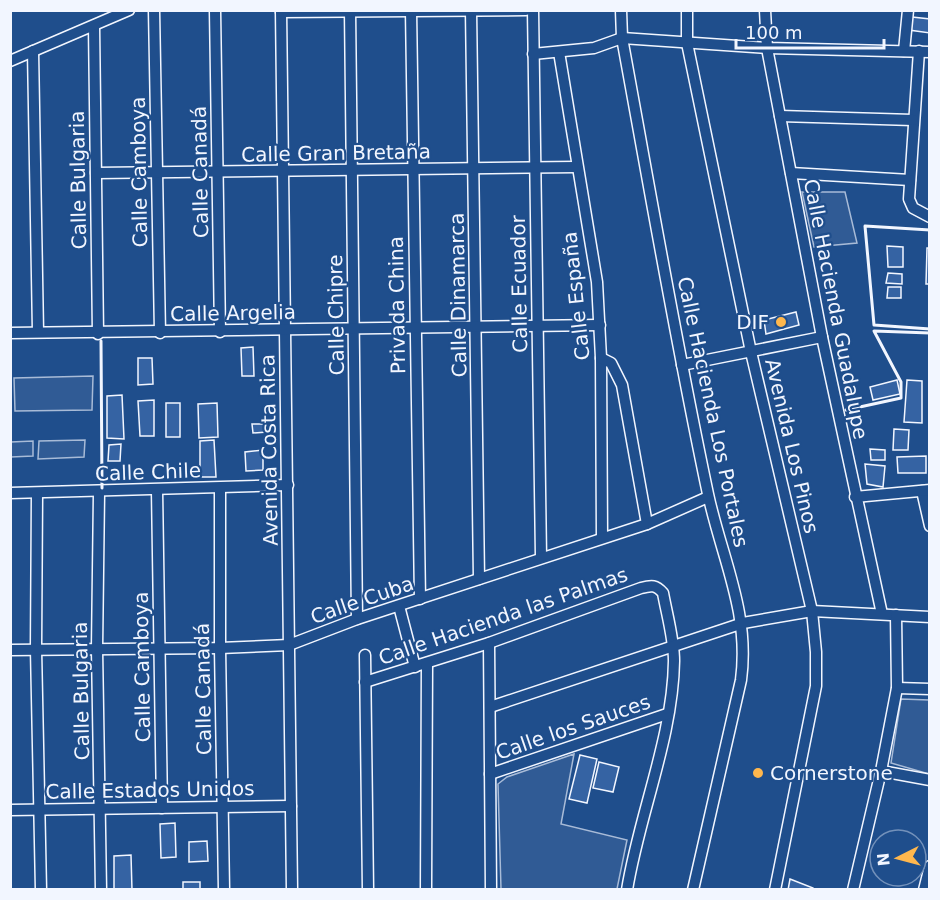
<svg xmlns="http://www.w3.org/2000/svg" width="940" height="900" viewBox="0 0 940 900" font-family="'DejaVu Sans',sans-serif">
	<rect width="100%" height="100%" fill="#1f4e8c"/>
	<g fill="#305b95" stroke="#a8bbd7" stroke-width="1.5">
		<path d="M802,192H845L857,243L814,247Z"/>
		<path d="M93,376L92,410L15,411L14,378Z"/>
		<path d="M85,440L84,457L38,459L39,441Z"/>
		<path d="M33,441V456L11,457V442Z"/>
		<path d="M901,699L929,700V774L891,763Z"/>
		<path d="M574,754L561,824L627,840L617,889H501L498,784L507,777Z"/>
	</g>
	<g fill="#3563a3" stroke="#f2f6ff" stroke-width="1.5">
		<path d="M912,17L930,19V33L909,30Z"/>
		<path d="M887,246L903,247V267H888Z"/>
		<path d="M927,248H930V284H926Z"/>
		<path d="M888,273L902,274V284L886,283Z"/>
		<path d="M888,287H901V298H887Z"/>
		<path d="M796,312L799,325L766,334L764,320Z"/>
		<path d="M253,347L254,376H242L241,348Z"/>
		<path d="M138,358H152L153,384L138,385Z"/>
		<path d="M897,380L900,394L873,400L870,387Z"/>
		<path d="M907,380L922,381V423L904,422Z"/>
		<path d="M122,395L124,439L107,438V396Z"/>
		<path d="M154,400V436H140L138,401Z"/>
		<rect x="166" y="403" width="14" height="34"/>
		<path d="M217,403L218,437L199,438L198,404Z"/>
		<path d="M252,424H267V432L253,433Z"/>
		<path d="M894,429L909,430L908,450H893Z"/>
		<path d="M214,440L216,477H200V441Z"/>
		<path d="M121,444L120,461H108L109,445Z"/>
		<path d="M870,449L885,450V460H871Z"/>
		<path d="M263,450V470L246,471L245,452Z"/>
		<path d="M926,456V473H898L897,457Z"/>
		<path d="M865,464L885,466L883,487L867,484Z"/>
		<path d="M580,755L597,759L587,803L569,799Z"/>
		<path d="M599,762L619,767L613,792L593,788Z"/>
		<path d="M175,823L176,857L161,858L160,824Z"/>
		<path d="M207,841L208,861L189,862V842Z"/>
		<path d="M131,855L132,890H114V856Z"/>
		<path d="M790,879L813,888V890H788Z"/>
		<rect x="183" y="882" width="17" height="8"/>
	</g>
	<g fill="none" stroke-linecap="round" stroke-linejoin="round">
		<g stroke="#f2f6ff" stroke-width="13">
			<g id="minor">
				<path d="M154,10L160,333"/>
				<path d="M215,10L220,332"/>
				<path d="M281,10L292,890"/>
				<path d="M350,10L357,619"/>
				<path d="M411,10L420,599"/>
				<path d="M471,10L479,579"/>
				<path d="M533,10L541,557"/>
				<path d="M621,10L622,38C650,190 676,343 708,494C722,559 750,612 741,680L693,890"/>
				<path d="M687,10V43L751,352L812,611L816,652V686L775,890"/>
				<path d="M765,10L767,48L822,337L882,614"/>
				<path d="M281,12L526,10"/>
				<path d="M94,26L98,334"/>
				<path d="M33,51L38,332"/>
				<path d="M904,51L908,10"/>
				<path d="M919,51L909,199L913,208L930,217"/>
				<path d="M559,52L597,282L601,358L602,538"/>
				<path d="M533,54L594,48L622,38L767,48L930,52"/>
				<path d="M10,61L129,10"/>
				<path d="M780,116L913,120"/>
				<path d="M96,173L576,167"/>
				<path d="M791,173L910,180"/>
				<path d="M10,333L600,325"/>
				<path d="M601,358L611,363L622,385L647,524"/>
				<path d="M682,365L822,337"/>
				<path d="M220,488V648L224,890"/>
				<path d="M157,490L162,808"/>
				<path d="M922,491L930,526"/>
				<path d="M10,493L288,485"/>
				<path d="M37,493L36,649L41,890"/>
				<path d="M99,493L97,649L101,890"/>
				<path d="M855,497L930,490"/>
				<path d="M399,606L415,667"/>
				<path d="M489,643L491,890"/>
				<path d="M10,650L220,648L289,645L357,619L647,524L708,497"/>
				<path d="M365,655L368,890"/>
				<path d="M365,682L489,643L641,588C652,585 656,585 663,593C667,615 674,639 674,661C673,737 639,815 627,890"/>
				<path d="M897,688L930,689"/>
				<path d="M490,707L743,623L812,611L930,617"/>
				<path d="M881,771L930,780"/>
				<path d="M490,774L667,714"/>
				<path d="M10,810L291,806"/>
				<path d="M426,890L427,663"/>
				<path d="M853,890L881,771L897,688L896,615"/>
				<path d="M924,890L930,866"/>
			</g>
		</g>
		<use href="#minor" stroke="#1f4e8c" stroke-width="10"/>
		<g stroke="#f2f6ff" stroke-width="3">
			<path d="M930,230L865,226L874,325L930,329"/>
			<path d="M101,341L102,488"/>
			<path d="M846,410L901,398V382L874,331L930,333"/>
		</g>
	</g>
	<g fill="#ffb74d" stroke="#1f4e8c" stroke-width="2">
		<circle cx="781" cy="322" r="6"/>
		<circle cx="758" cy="773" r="6"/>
	</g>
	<g text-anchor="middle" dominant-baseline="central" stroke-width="4.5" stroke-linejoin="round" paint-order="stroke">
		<g font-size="20" fill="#f2f6ff" stroke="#1f4e8c">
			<text transform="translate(336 153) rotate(-1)">Calle Gran Bretaña</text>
			<text transform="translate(139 172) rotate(-91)">Calle Camboya</text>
			<text transform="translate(200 172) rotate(-91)">Calle Canadá</text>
			<text transform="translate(78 180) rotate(-91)">Calle Bulgaria</text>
			<text transform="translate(519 284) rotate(-91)">Calle Ecuador</text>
			<text transform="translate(458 295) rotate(-91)">Calle Dinamarca</text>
			<text transform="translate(576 296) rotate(-96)">Calle España</text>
			<text transform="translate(397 305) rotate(-91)">Privada China</text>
			<text transform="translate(836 309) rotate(79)">Calle Hacienda Guadalupe</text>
			<text transform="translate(233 313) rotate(-1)">Calle Argelia</text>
			<text transform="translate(336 315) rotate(-91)">Calle Chipre</text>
			<text transform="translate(713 412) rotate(78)">Calle Hacienda Los Portales</text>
			<text transform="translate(792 446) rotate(77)">Avenida Los Pinos</text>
			<text transform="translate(269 450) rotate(-91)">Avenida Costa Rica</text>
			<text transform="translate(148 472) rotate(-2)">Calle Chile</text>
			<text transform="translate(362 600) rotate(-19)">Calle Cuba</text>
			<text transform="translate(503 616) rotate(-19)">Calle Hacienda las Palmas</text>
			<text transform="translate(142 667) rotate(-91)">Calle Camboya</text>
			<text transform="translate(203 689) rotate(-91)">Calle Canadá</text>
			<text transform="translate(81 691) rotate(-91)">Calle Bulgaria</text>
			<text transform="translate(573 727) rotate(-19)">Calle los Sauces</text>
			<text transform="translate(150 790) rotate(-1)">Calle Estados Unidos</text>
		</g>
		<g font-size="20" fill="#f2f6ff" stroke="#1f4e8c" text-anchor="end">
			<text x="769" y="322">DIF</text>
			<text x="770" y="773" text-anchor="start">Cornerstone</text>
		</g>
	</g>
	<rect width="940" height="900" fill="none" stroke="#f2f6ff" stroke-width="24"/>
	<g transform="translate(898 858) rotate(264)"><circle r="28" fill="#1f4e8c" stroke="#7391ba" stroke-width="1.5"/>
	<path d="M0-4.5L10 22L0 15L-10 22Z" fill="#ffb74d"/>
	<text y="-9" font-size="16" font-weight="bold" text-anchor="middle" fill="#f2f6ff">N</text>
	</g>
	<path d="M736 39v9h148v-9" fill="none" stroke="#f2f6ff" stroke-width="3"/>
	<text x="745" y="39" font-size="18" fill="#f2f6ff" stroke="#1f4e8c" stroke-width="4.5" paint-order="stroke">100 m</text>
</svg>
